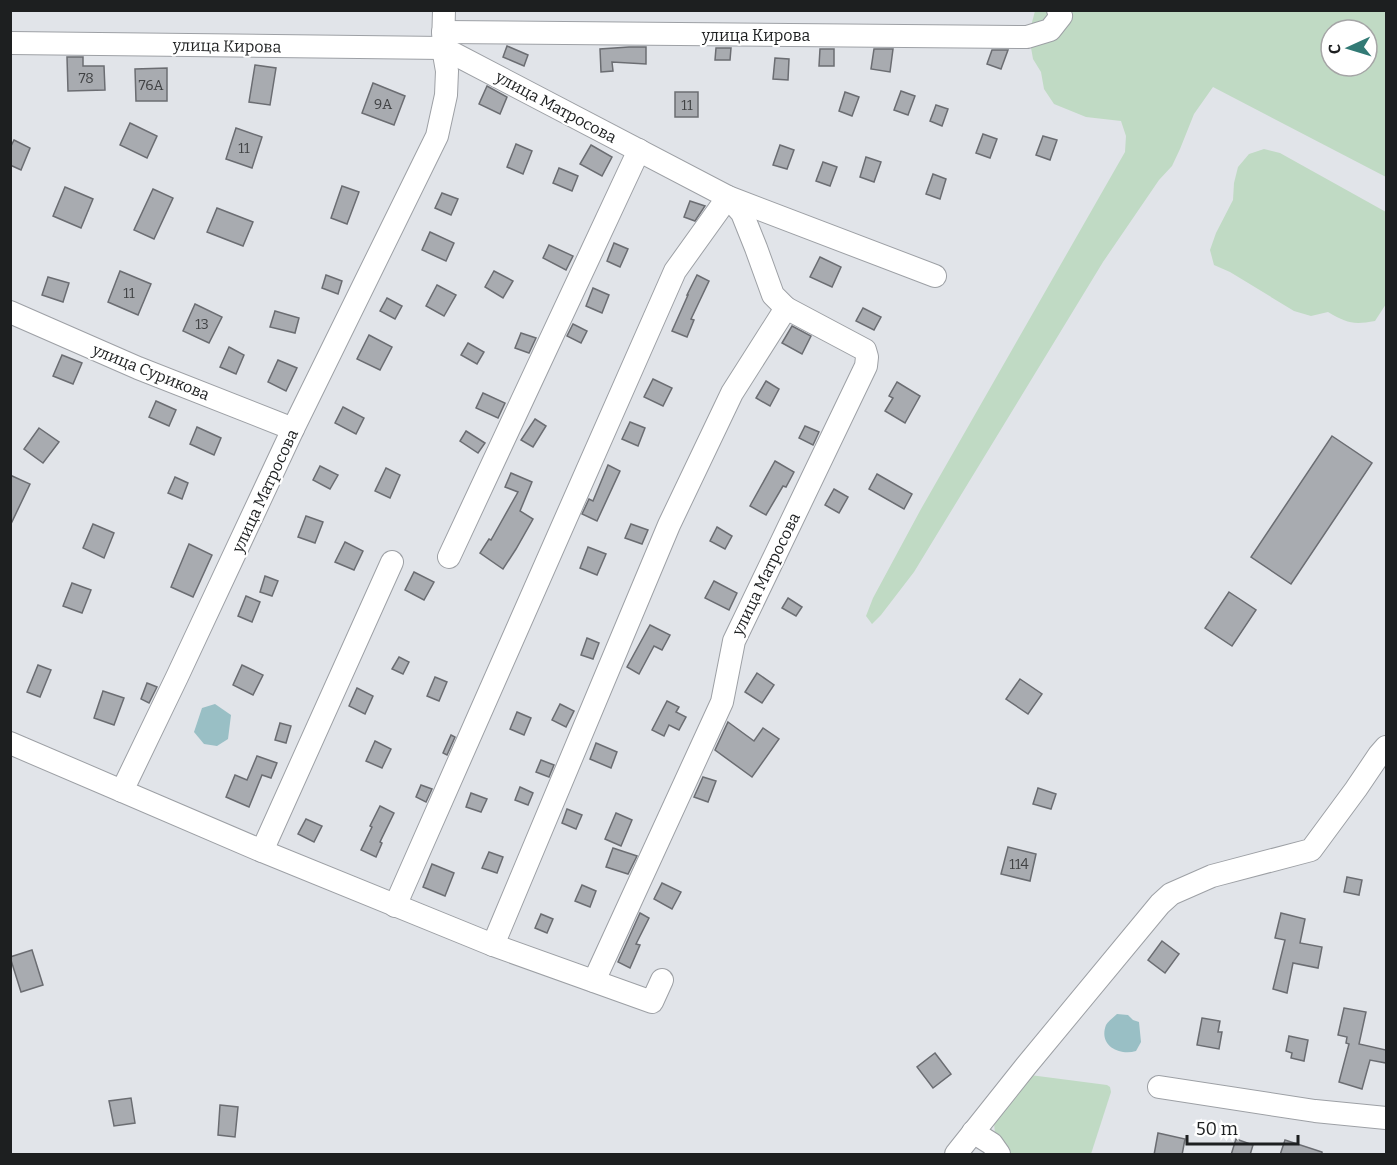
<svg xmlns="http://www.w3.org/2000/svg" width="1397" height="1165" viewBox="0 0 1397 1165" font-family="Bitter,serif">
	<rect width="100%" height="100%" fill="#e1e4e9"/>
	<g fill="#c0dac4" fill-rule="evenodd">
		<path d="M1035,11H1386V177L1213,87L1194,114L1180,149L1172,166L1159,180L1103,262L914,572L881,615L872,624L866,616L873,598L921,509L1125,152L1126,136L1121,121L1086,117L1054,104L1044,89L1041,72L1033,59L1030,42L1031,26ZM1331,30H1367V66H1331Z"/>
		<path d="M1264,149L1280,153L1386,212V304L1375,321C1353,325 1347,323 1328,312L1311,316L1294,311L1230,272L1214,265L1210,250L1216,233L1233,200L1234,183L1238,167L1249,154Z"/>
		<path d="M1030,1075L1107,1085L1110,1087L1111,1092L1091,1154H1008L995,1136L994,1121Z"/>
	</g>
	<g fill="#99bfc5">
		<path d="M215,704L231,715L228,739L217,746L204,744L194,732L202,708Z"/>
		<path d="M1117,1014L1128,1015L1133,1020L1139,1022L1141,1042L1136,1051C1120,1056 1098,1046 1106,1025C1108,1021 1113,1018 1117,1014Z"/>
	</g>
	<g fill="#a8abb0" stroke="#6b6d72" stroke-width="1.5">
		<path d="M507,46L528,55L524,66L503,57Z"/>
		<path d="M629,47H646V64L612,62L613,71L601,72L600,49Z"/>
		<path d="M716,48H731L730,60H715Z"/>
		<path d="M820,49H834V66H819Z"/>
		<path d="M874,49H893L890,72L871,69Z"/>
		<path d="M992,50H1008L1001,69L987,64Z"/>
		<path d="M67,57H83V66H104L105,90L68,91Z"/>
		<path d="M775,58L789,59L788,80L773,79Z"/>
		<path d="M255,65L276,68L270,105L249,102Z"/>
		<path d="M167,68V101H136L135,69Z"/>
		<path d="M373,83L405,96L394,125L362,113Z"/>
		<path d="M487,86L507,97L500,114L479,104Z"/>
		<path d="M901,91L915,96L908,115L894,110Z"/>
		<rect x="675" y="92" width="23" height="25"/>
		<path d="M845,92L859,97L852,116L839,111Z"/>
		<path d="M936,105L948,109L942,126L930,121Z"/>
		<path d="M130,123L157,136L147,158L120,145Z"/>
		<path d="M236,128L262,137L252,168L226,159Z"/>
		<path d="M983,134L997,139L990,158L976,153Z"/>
		<path d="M1043,136L1057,140L1050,160L1036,155Z"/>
		<path d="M14,140L30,148L21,170L10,165V148Z"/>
		<path d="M516,144L532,151L523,174L507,167Z"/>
		<path d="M591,145L612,157L602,176L580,164Z"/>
		<path d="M780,145L794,150L787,169L773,165Z"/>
		<path d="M866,157L881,162L874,182L860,177Z"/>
		<path d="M823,162L837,167L830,186L816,181Z"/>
		<path d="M559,168L578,176L572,191L553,183Z"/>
		<path d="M933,174L946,179L940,199L926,194Z"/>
		<path d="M342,186L359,192L347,224L331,218Z"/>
		<path d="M65,187L93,199L81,228L53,216Z"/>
		<path d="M153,189L173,198L154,239L134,230Z"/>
		<path d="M442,193L458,199L451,215L435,208Z"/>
		<path d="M690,201L705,206L695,221L684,217Z"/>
		<path d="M217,208L253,222L243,246L207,232Z"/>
		<path d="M430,232L454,243L446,261L422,250Z"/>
		<path d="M614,243L628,249L620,267L607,261Z"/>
		<path d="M549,245L573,256L566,270L543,258Z"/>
		<path d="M820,257L841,267L832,287L810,277Z"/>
		<path d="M120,271L151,284L138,315L108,302Z"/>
		<path d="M494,271L513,281L503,298L485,287Z"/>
		<path d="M326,275L342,281L338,294L322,288Z"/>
		<path d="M697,275L709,281L691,319L694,320L687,337L672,331L688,295H687Z"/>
		<path d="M48,277L69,283L63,302L42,295Z"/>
		<path d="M437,285L456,295L444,316L426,306Z"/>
		<path d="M593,288L609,295L602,313L586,306Z"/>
		<path d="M387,298L402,306L395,319L380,311Z"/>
		<path d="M195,304L222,317L209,343L183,331Z"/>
		<path d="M863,308L881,317L874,330L856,321Z"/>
		<path d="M275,311L299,318L295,333L270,327Z"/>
		<path d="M573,324L587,331L581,343L567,336Z"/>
		<path d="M792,326L811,336L802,354L782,343Z"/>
		<path d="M521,333L536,338L529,353L515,348Z"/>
		<path d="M369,335L392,347L380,370L357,359Z"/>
		<path d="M468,343L484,352L477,364L461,355Z"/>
		<path d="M229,347L244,355L236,374L220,367Z"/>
		<path d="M62,355L82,363L73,384L53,376Z"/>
		<path d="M278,360L297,368L286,391L268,382Z"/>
		<path d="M653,379L672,388L663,406L644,397Z"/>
		<path d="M766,381L779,389L770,406L756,398Z"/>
		<path d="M897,382L920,396L905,423L885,411L893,398L889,396Z"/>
		<path d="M483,393L505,403L498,418L476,408Z"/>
		<path d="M156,401L176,410L169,426L149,417Z"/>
		<path d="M343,407L364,418L356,434L335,423Z"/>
		<path d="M535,419L546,426L533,447L521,440Z"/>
		<path d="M630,422L645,428L638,446L622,439Z"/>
		<path d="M805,426L819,432L813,445L799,438Z"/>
		<path d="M197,427L221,438L214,455L190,444Z"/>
		<path d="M39,428L59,442L43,463L24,449Z"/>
		<path d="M466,431L485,443L478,453L460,441Z"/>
		<path d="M1332,436L1372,463L1291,584L1251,557Z"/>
		<path d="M775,461L794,472L786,487L783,486L766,515L750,506Z"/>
		<path d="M608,465L620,471L597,521L582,514L589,499L593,501Z"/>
		<path d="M320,466L338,475L330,489L313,480Z"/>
		<path d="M386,468L400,475L390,498L375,491Z"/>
		<path d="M511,473L532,482L520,511L533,519L516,549L503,569L480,553L489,539L491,540L518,492L505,487Z"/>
		<path d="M877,474L912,494L904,509L869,489Z"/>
		<path d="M10,475L30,484L10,526Z"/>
		<path d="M175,477L188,483L182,499L168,493Z"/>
		<path d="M834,489L848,497L839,513L825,505Z"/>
		<path d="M306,516L323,522L315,543L298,537Z"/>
		<path d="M93,524L114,533L104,558L83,548Z"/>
		<path d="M631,524L648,530L642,544L625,538Z"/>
		<path d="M717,527L732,536L725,549L710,541Z"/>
		<path d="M345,542L363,551L354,570L335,562Z"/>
		<path d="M189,544L212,555L193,597L171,587Z"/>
		<path d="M588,547L606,554L597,575L580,568Z"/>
		<path d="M414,572L434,582L424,600L405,590Z"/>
		<path d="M265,576L278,581L272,596L260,592Z"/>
		<path d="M714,581L737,593L729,610L705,598Z"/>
		<path d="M72,583L91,590L82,613L63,606Z"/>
		<path d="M1229,592L1256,610L1232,646L1205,628Z"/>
		<path d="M246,596L260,602L252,622L238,616Z"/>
		<path d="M788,598L802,607L796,616L782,608Z"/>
		<path d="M650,625L670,635L662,650L654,646L639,674L627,667Z"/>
		<path d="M587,638L599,643L593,659L581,655Z"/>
		<path d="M399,657L409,662L403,674L392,669Z"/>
		<path d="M38,665L51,670L40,697L27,692Z"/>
		<path d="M242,665L263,675L253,695L233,685Z"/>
		<path d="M757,673L774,685L762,703L745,692Z"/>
		<path d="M435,677L447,682L439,701L427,696Z"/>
		<path d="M1020,679L1042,694L1028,714L1006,699Z"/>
		<path d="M147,683L157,687L149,703L141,699Z"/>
		<path d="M357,688L373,696L365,714L349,706Z"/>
		<path d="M103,691L124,698L114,725L94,718Z"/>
		<path d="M667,701L679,707L676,712L686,717L679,730L669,725L664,736L652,730Z"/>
		<path d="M560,704L574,711L566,727L552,720Z"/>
		<path d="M517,712L531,718L524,735L510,729Z"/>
		<path d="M728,722L754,741L763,728L779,739L752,777L715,750Z"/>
		<path d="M280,723L291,726L286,743L275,740Z"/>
		<path d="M451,735L455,737L447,755L443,753Z"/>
		<path d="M375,741L391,749L382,768L366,761Z"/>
		<path d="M596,743L617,752L611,768L590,759Z"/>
		<path d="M257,756L277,763L271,778L262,775L249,807L226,797L235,775L247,780Z"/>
		<path d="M541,760L554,765L549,777L536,772Z"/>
		<path d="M703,777L716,781L708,802L694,797Z"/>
		<path d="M421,785L432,789L426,802L416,797Z"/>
		<path d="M520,787L533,793L528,805L515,800Z"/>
		<path d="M1038,788L1056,794L1051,809L1033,804Z"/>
		<path d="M471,793L487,799L481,812L466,807Z"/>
		<path d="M380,806L394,813L380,842L382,843L376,857L361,850L372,827L370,826Z"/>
		<path d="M567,809L582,815L576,829L562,823Z"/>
		<path d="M616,813L632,820L621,846L605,839Z"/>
		<path d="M306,819L322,826L314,842L298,834Z"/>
		<path d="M1008,847L1036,854L1030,881L1001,874Z"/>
		<path d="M613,848L637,856L628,874L606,867Z"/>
		<path d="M489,852L503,857L497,873L482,868Z"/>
		<path d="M432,864L454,873L445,896L423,887Z"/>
		<path d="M1347,877L1362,880L1359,895L1344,892Z"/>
		<path d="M662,883L681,892L672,909L654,899Z"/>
		<path d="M582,885L596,891L590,907L575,901Z"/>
		<path d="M640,913L649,918L636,944L640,945L630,968L618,962Z"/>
		<path d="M1281,913L1305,919L1300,943L1322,947L1318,968L1293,963L1287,993L1273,989L1285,940L1275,938Z"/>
		<path d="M541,914L553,919L547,933L535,928Z"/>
		<path d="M1162,941L1179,954L1165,973L1148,960Z"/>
		<path d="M32,950L43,985L21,992L10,957Z"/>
		<path d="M1344,1008L1366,1012L1359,1044L1386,1050V1063L1370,1060L1362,1089L1339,1082L1349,1044L1346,1043L1347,1037L1338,1035Z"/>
		<path d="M1202,1018L1220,1021L1218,1032H1222L1219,1049L1197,1045Z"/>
		<path d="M1289,1036L1308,1040L1304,1061L1291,1058L1292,1053L1286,1051Z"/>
		<path d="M935,1053L951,1074L933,1088L917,1067Z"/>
		<path d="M131,1098L135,1123L114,1126L109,1101Z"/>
		<path d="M220,1105L238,1107L235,1137L218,1135Z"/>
		<path d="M1158,1133L1185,1139L1182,1155H1154Z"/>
		<path d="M1236,1139L1253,1145L1250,1155H1231Z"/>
		<path d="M1285,1140L1322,1152V1155H1280Z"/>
	</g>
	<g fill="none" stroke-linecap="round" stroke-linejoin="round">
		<g stroke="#9da0a5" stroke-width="24">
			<g id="minor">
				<path d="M444,10L443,48L447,71L446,95L437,136L293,429L177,677L122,791L262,851L493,945L652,1002L662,980"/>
				<path d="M443,32L1027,37L1050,30L1061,16L1058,10"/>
				<path d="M10,43L443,48L728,197L935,276"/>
				<path d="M10,312L138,368L293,429"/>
				<path d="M449,557L639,150"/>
				<path d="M10,743L122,791"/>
				<path d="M262,851L392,562"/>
				<path d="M395,906L675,271L728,197L742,213L756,248L773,295L786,308L732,393L669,525L493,945"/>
				<path d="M594,981L722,702L734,641L866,366L867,357L865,350L786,308"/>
				<path d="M1159,1087L1315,1111L1386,1118"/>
				<path d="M973,1132L992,1144L999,1154"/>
				<path d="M956,1154L1026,1066L1160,904L1171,894L1212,876L1311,850L1356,789L1379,755L1386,747"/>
			</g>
		</g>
		<use href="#minor" stroke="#fff" stroke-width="22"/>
	</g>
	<g text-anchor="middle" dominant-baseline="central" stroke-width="4.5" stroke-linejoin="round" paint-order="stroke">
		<g font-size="14" fill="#404244">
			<text x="86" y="78">78</text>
			<text x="151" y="85">76А</text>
			<text x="383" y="104">9А</text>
			<text x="687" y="105">11</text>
			<text x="244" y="148">11</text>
			<text x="129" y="293">11</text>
			<text x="202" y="324">13</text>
			<text x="1019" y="864">114</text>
		</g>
		<g font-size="16" fill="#1d1f20" stroke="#fff">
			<text x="756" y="35">улица Кирова</text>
			<text transform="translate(227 46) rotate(1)">улица Кирова</text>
			<text transform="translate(556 107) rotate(28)">улица Матросова</text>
			<text transform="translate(151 372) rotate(22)">улица Сурикова</text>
			<text transform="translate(265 491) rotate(-65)">улица Матросова</text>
			<text transform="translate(766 574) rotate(-64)">улица Матросова</text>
		</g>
	</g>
	<rect width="1397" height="1165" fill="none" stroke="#1d1f20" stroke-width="24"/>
	<g transform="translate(1349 48) rotate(266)"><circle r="28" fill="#ffffff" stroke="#a5a5a6" stroke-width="1.5"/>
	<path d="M0-4.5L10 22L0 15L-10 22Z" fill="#327a75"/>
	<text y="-9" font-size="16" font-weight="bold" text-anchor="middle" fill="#1d1f20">С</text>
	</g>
	<path d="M1187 1135v9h111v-9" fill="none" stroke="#1d1f20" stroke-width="3"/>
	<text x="1196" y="1135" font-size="18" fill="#1d1f20" stroke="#ffffff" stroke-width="4.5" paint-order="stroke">50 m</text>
</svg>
